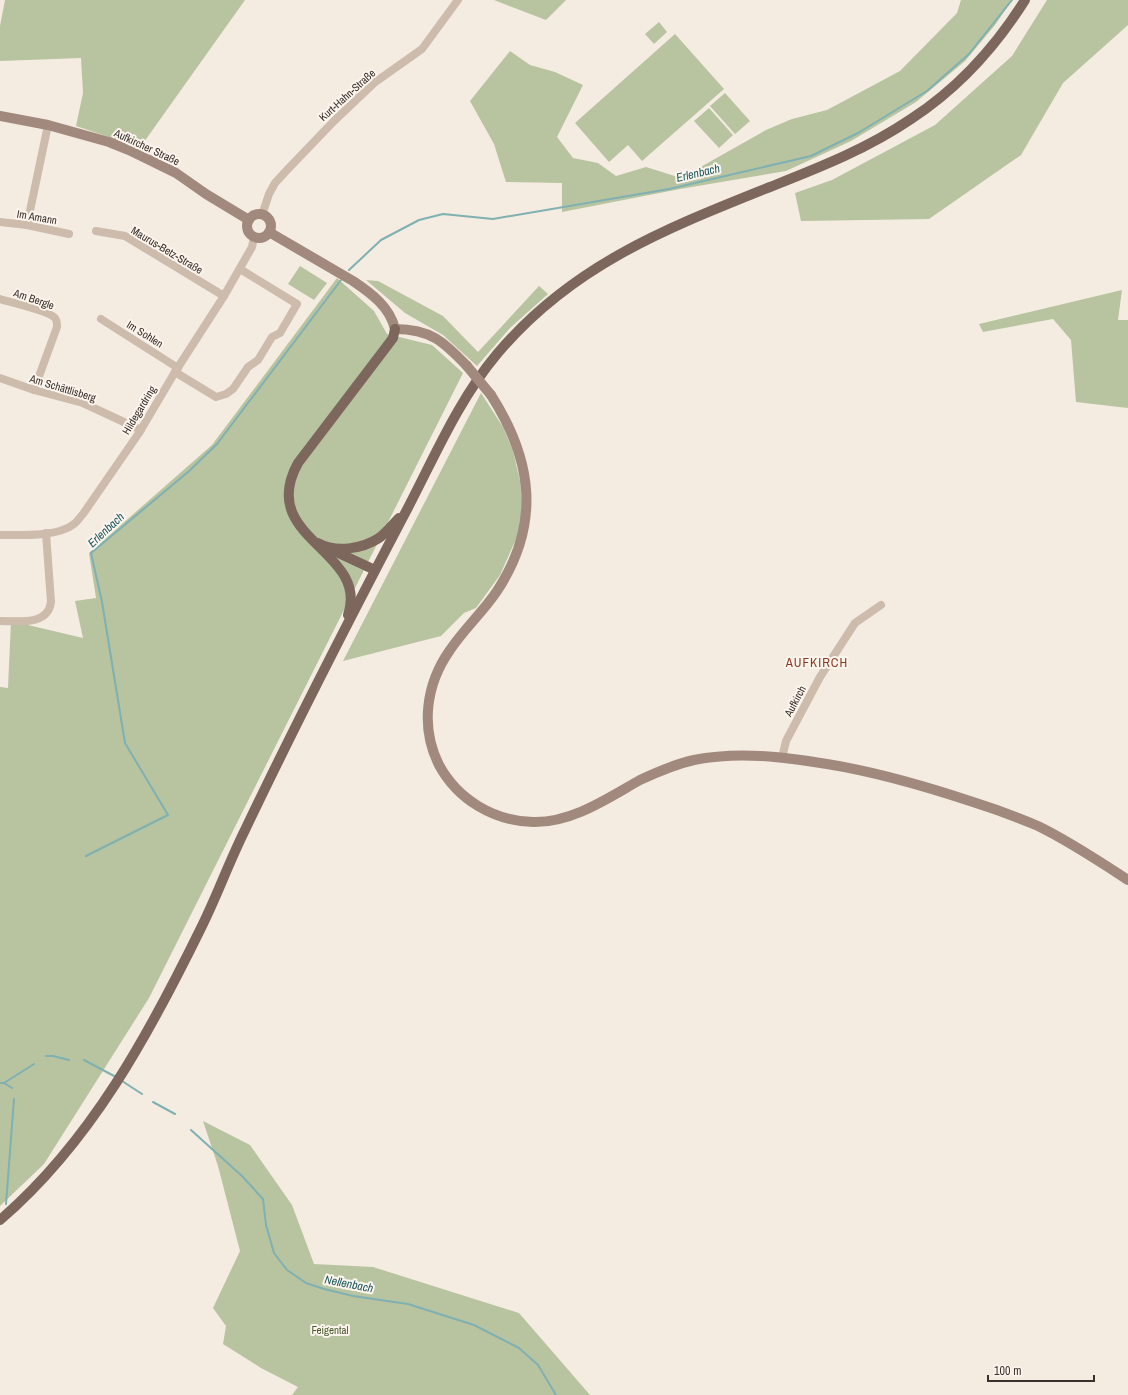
<svg xmlns="http://www.w3.org/2000/svg" width="1128" height="1395" viewBox="0 0 1128 1395" font-family="'Archivo Narrow',sans-serif">
	<rect width="100%" height="100%" fill="#f4ebe1"/>
	<g fill="#b8c4a0">
		<path d="M5,0H245L139,149L127,143L76,126L83,93L81,58L0,61V26Z"/>
		<path d="M494,0H566L546,20Z"/>
		<path d="M961,0H1012L995,25L965,61L916,102L851,141L786,171L680,189L562,212V183L506,182L494,144L470,101L510,51L530,65L555,72L583,85L557,137L573,158L598,163L616,176L646,167L681,178L766,130L792,119L827,110L900,71L957,13Z"/>
		<path d="M1047,0H1128V25L1063,83L1021,155L929,219L801,221L795,193L832,180L935,125L1012,56Z"/>
		<path d="M659,22L667,32L654,44L645,34Z"/>
		<path d="M675,34L724,89L642,161L628,145L609,162L575,123Z"/>
		<path d="M725,93L750,121L735,134L710,106Z"/>
		<path d="M709,108L733,135L719,148L694,121Z"/>
		<path d="M300,266L327,283L314,300L288,284Z"/>
		<path d="M337,278L374,311L387,334L432,345L463,373L149,998L44,1164L0,1206V687L8,688L11,621L83,638L75,601L96,598L89,553L212,445Z"/>
		<path d="M366,280L378,281L443,316L478,352L539,286L548,294L510,328L477,366L443,335L405,313Z"/>
		<path d="M1122,290L1118,320H1128V408L1076,402L1071,340L1053,319L983,332L979,324Z"/>
		<path d="M481,393L503,427L513,451L520,481L522,503L520,530L500,575L476,608L464,613L441,636L343,661Z"/>
		<path d="M203,1121L250,1145L292,1205L314,1264L373,1267L519,1313L590,1395H292L298,1387L261,1368L223,1344L226,1326L213,1308L240,1251L218,1166Z"/>
	</g>
	<g fill="none" stroke-linecap="round" stroke-linejoin="round">
		<g stroke="#7fb0b2" stroke-width="2">
			<path d="M349,270L381,240L419,220L443,214L493,219L669,189L811,156L858,133L927,91L969,54L1012,0"/>
			<path d="M86,856L168,815L125,743L102,602L91,553L188,472L217,444L341,280"/>
			<path d="M46,1056H53L69,1060"/>
			<path d="M84,1060L116,1077"/>
			<path d="M122,1081L142,1094"/>
			<path d="M0,1083H4L34,1064"/>
			<path d="M4,1083L12,1088"/>
			<path d="M153,1102L175,1114"/>
			<path d="M191,1130L242,1176L263,1199L266,1225L274,1253L287,1270L306,1283L324,1289L353,1296L408,1304L474,1325L519,1348L538,1365L556,1395"/>
			<path d="M6,1204L14,1099"/>
		</g>
		<g stroke="#cdbbac" stroke-width="8">
			<path d="M262,215L269,194L275,183L287,170L334,121L374,83L422,49L458,0"/>
			<path d="M0,222L27,225L69,234"/>
			<path d="M27,225L48,125"/>
			<path d="M96,231L125,236L224,296"/>
			<path d="M0,299C10,302 50,311 55,318C57,320 57,324 57,327L34,390"/>
			<path d="M101,319L178,368"/>
			<path d="M175,372L216,397L226,394L233,389L248,367L258,360L272,337L280,333L297,304L240,269"/>
			<path d="M0,378L34,390L83,403L141,430"/>
			<path d="M0,535C21,535 58,537 74,524C78,521 80,517 83,514L139,433L175,372L224,296L252,247L254,237"/>
			<path d="M0,621C18,621 48,626 51,602L46,533"/>
			<path d="M782,758L786,741L820,677L855,623L881,605"/>
		</g>
		<g stroke="#a18a7d" stroke-width="10">
			<path d="M0,116L48,125L109,142L129,150L176,173L206,194L249,220"/>
			<circle cx="259" cy="226" r="12"/>
			<path d="M269,232L353,281C371,293 390,307 395,329C431,329 444,342 467,366"/>
			<path d="M491,395C533,461 541,524 497,591C483,612 464,629 450,650C426,684 420,727 439,765C458,800 494,821 533,822C572,823 608,798 640,780C657,772 676,764 694,760C738,751 784,757 827,764C877,772 925,786 973,802C995,809 1017,817 1038,826C1069,841 1099,861 1128,880"/>
		</g>
		<g stroke="#7d675c" stroke-width="10">
			<path d="M318,543C336,553 362,549 379,538C387,532 392,525 399,518"/>
			<path d="M332,550L375,570"/>
			<path d="M348,615C370,550 256,539 298,463L387,346L393,338L395,329"/>
			<path d="M0,1220C91,1142 149,1034 201,928C217,896 229,862 245,830C295,725 348,622 402,519C432,463 456,403 497,354C572,265 665,229 770,187C818,168 867,149 911,119C957,89 996,46 1025,0"/>
		</g>
		<path stroke="#a18a7d" stroke-width="10" d="M467,366L491,395"/>
	</g>
	<g text-anchor="middle" dominant-baseline="central" stroke-width="4" stroke-linejoin="round" paint-order="stroke">
		<g font-size="11" fill="#3b302b" stroke="#fbf5ee">
			<text transform="translate(347 95) rotate(-42)">Kurt-Hahn-Straße</text>
			<text transform="translate(147 147) rotate(25)">Aufkircher Straße</text>
			<text transform="translate(37 217) rotate(10)">Im Amann</text>
			<text transform="translate(167 250) rotate(31)">Maurus-Betz-Straße</text>
			<text transform="translate(34 299) rotate(19)">Am Bergle</text>
			<text transform="translate(145 334) rotate(32)">Im Sohlen</text>
			<text transform="translate(63 388) rotate(17)">Am Schättlisberg</text>
			<text transform="translate(139 410) rotate(-59)">Hildegardring</text>
			<text transform="translate(795 701) rotate(-62)">Aufkirch</text>
		</g>
		<g font-size="11" fill="#4a5a2e" stroke="#fbf5ee">
			<text x="330" y="1330">Feigental</text>
		</g>
		<g font-size="12" font-style="italic" fill="#1f5a5e" stroke="#fbf5ee">
			<text transform="translate(698 173) rotate(-13)">Erlenbach</text>
			<text transform="translate(106 530) rotate(-43)">Erlenbach</text>
			<text transform="translate(349 1284) rotate(11)">Nellenbach</text>
		</g>
		<g font-size="13" letter-spacing="1" fill="#8c3b22" stroke="#fbf5ee">
			<text x="817" y="662">AUFKIRCH</text>
		</g>
	</g>
	<path d="M988 1375v6h106v-6" fill="none" stroke="#3b302b" stroke-width="2"/>
	<text x="994" y="1375" font-size="12" fill="#3b302b" stroke="#fbf5ee" stroke-width="3" paint-order="stroke">100 m</text>
</svg>
